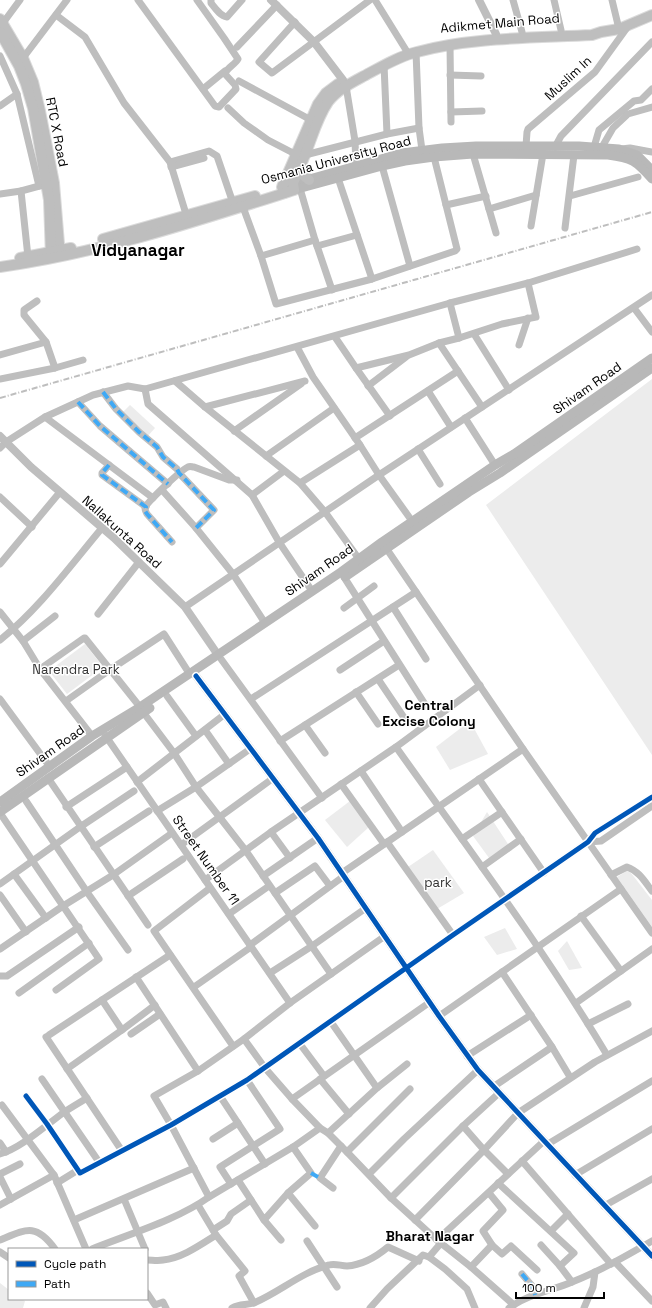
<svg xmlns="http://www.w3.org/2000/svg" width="652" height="1308" viewBox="0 0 652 1308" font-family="'Space Grotesk',sans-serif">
	<rect width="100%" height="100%" fill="#fff"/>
	<g fill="#ececec">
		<path d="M652,379V755L486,505Z"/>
		<path d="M130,405L155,428L146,438L121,414Z"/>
		<path d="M85,644L103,667L67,694L49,671Z"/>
		<path d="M470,721L488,754L450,770L436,747Z"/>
		<path d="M350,801L369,827L347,847L325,820Z"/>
		<path d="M487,812L512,850L492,862L473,836Z"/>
		<path d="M433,850L464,893L437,909L408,867Z"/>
		<path d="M627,871L631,873L652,900V927L617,877Z"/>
		<path d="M505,928L517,949L497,955L484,937Z"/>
		<path d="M567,941L582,968L569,970L558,951Z"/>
		<path d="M0,1283L9,1290V1299H21L25,1301L23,1308H0Z"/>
	</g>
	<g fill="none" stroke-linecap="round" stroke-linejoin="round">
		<g stroke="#dbdbdb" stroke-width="12">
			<g id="primary">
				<path d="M0,19L23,58L33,82L40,111L54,183L60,256"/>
				<path d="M0,32L19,66L26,84L33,108L49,200L51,257"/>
				<path d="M298,171L309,180"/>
				<path d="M284,193L282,187L318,104L326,93L338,84"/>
				<path d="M103,239L255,196"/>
				<path d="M20,258L71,248"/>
				<path d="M0,267C100,253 197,221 294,190L293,183C297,174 301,165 305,155C312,138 317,118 328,102C337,90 351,83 364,76C381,67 399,56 417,52C471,37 536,38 592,35L601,32L619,29L652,15"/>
			</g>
		</g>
		<g stroke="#bebebe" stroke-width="7">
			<path d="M138,0L215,106L219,107L236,89L235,85L225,74C227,67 235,65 238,59L224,38L197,0"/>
			<path d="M211,0V3C215,8 220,16 227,17L242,0"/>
			<path d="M375,0L406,50"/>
			<path d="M513,0L522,32"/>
			<path d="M554,0L561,30"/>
			<path d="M612,0L619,29"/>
			<path d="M56,15L85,37L124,103L170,162L186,214"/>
			<path d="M295,22L259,62L272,73L370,0"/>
			<path d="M3,23L20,0"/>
			<path d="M450,45L451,122"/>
			<path d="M237,47L277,5"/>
			<path d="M416,52L419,128L422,150"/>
			<path d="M0,56L17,94L39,186"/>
			<path d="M23,58L67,0"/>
			<path d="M384,65L387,134"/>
			<path d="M450,75L481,76"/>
			<path d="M239,81L311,120"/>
			<path d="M346,86L355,141L356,165"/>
			<path d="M203,89L225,71"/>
			<path d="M0,106L17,94"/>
			<path d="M228,108L244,123L268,140L297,155"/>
			<path d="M451,112L482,111"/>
			<path d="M526,146L527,132L528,129L595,72L629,25"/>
			<path d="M555,147L561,136L652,42"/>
			<path d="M594,147L599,130L634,101L641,100L652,89"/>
			<path d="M602,147L613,128L628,114L652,107"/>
			<path d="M621,149L630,148L652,152"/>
			<path d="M473,154L496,233"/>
			<path d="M305,155L387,134L419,128"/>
			<path d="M170,162L209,151L217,156L233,203"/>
			<path d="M382,166L410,266"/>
			<path d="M171,167L204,158"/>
			<path d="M338,178L372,279"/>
			<path d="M299,185L315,240L332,290"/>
			<path d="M21,191L28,257"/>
			<path d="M0,194L21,191L43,185"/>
			<path d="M570,196L638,177"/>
			<path d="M446,205L486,196"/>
			<path d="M243,207L261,256L276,304L372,279L455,251L457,249L434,157"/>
			<path d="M489,209L536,195"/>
			<path d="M531,226L543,154"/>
			<path d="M565,228L574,155"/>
			<path d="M317,246L357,235"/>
			<path d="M261,256L315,240"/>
			<path d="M37,301L24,310V315L46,342L55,368"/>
			<path d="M450,303L459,338"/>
			<path d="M634,308L652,332"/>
			<path d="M474,334L509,390"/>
			<path d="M335,337L356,368L390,416"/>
			<path d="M439,343L482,407"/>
			<path d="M519,345L528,318"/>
			<path d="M297,347L313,377L360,445L379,475L412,521"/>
			<path d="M0,355L46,342"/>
			<path d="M356,368L409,355L439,343L459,338L502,324L536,317L528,283"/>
			<path d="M0,379L55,368L83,360"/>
			<path d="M175,381L205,407L300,483L325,512L359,559"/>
			<path d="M368,386L406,357"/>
			<path d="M145,389L148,404L252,495L279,542L312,591"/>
			<path d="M428,391L451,427"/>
			<path d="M103,392L116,409L139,432L157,447L163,457L177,469L179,473L214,510L196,528"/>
			<path d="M78,402L100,426L168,484"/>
			<path d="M205,407L305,381"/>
			<path d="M45,417L153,498"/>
			<path d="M465,418L495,465"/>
			<path d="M234,431L301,384"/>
			<path d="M355,438L458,371"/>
			<path d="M0,448L6,442L45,417L93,395L128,386L145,389L450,303L528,283L637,249"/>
			<path d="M418,449L440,484"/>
			<path d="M266,456L334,408"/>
			<path d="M109,465L102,473V475L146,507"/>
			<path d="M300,483L360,445"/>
			<path d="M162,490L196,528L233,574L265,623"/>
			<path d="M252,495L284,471"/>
			<path d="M0,497L32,527"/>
			<path d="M172,542L147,514C146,512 145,511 145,508C146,503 182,469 188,467C190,466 192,467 194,467L229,480H237"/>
			<path d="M384,545L523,749L652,933"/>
			<path d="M0,564L60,492"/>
			<path d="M344,577L426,706"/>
			<path d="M185,607L379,475L652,295"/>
			<path d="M393,607L426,659"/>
			<path d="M344,608L374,586"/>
			<path d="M0,612L23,641L40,669L92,736"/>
			<path d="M98,614L139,562"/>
			<path d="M0,640C39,609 70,566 102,528"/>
			<path d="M23,641L55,616"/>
			<path d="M221,659L322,798"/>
			<path d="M40,669L84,638H85L140,707"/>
			<path d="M340,670L384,641"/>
			<path d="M378,679L405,719"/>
			<path d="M356,692L378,724"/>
			<path d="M167,696L196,736"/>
			<path d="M0,699L50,767"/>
			<path d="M251,699L416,592"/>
			<path d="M66,701L111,669L164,634L189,673"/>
			<path d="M143,712L174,753L196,787L246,851L331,974"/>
			<path d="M305,725L325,753"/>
			<path d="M205,730L229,764"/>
			<path d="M105,735L290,1003"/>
			<path d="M280,741L399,665"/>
			<path d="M396,747C468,848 543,948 607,1055"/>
			<path d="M361,771L402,832"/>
			<path d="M48,778L148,925"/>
			<path d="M479,779L544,873"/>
			<path d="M137,782L225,714"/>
			<path d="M341,784L384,844"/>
			<path d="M26,801L87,892L128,950"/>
			<path d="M66,807L127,767"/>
			<path d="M157,811L196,787L250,749"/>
			<path d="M0,813L99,959L56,990"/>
			<path d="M271,832L290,858"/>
			<path d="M462,839L502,812"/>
			<path d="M387,842L453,935"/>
			<path d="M588,842L601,841L652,806"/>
			<path d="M181,845L272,779"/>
			<path d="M94,847L149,811"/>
			<path d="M482,867L521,839"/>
			<path d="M342,873L523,749"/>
			<path d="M14,874L46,918"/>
			<path d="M611,875L627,867C639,871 645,882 652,891"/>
			<path d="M263,876L318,838"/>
			<path d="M205,880L271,832L396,747L480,685"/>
			<path d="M0,884L80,827L134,791"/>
			<path d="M210,888L154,931L233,1046"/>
			<path d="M275,893L315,866L330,886"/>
			<path d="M0,895L26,932"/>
			<path d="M128,896L183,859"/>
			<path d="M229,914L269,886"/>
			<path d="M581,916L621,971"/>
			<path d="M250,945L344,876"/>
			<path d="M0,949L63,906L113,875L172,833"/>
			<path d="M502,972L552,1047L570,1077"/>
			<path d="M270,973L312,946L366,908"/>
			<path d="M0,976H7L79,927"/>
			<path d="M136,977L198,1071"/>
			<path d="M194,987L251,947"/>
			<path d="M19,993L89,943"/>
			<path d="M102,1000L122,1030L155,1005"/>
			<path d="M576,1003L652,949"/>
			<path d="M439,1016L621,889"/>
			<path d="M331,1022L377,1088"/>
			<path d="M588,1024L628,1004"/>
			<path d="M131,1034L160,1014"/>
			<path d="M49,1035L170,955"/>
			<path d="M46,1037L122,1151"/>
			<path d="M244,1039L265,1068L292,1099L320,1128L328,1133L347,1152L391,1198L437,1240L471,1267L514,1305"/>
			<path d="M300,1044L324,1076"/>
			<path d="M467,1056L531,1015"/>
			<path d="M67,1069L122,1030"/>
			<path d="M42,1079L99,1162"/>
			<path d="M320,1079L349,1114"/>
			<path d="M493,1087L552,1047"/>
			<path d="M26,1096L47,1124L80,1173L171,1125L247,1080L453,935L588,842L595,833L652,797"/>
			<path d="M220,1096L265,1164"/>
			<path d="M292,1099L430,1002"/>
			<path d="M2,1105L54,1175L86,1249"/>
			<path d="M463,1126L484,1150L508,1174"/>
			<path d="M328,1133L377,1088L407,1064"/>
			<path d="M213,1139L238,1123"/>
			<path d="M0,1143L6,1152"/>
			<path d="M548,1144L652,1081"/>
			<path d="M347,1152L410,1089"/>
			<path d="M0,1154C21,1148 45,1126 63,1113C70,1108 79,1103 87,1098"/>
			<path d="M522,1161L611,1264"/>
			<path d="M0,1174L20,1164"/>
			<path d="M369,1174L404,1139L478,1070"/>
			<path d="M575,1175L652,1129"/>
			<path d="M0,1177L11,1199"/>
			<path d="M238,1180L264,1220L288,1193L311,1173L293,1147"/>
			<path d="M57,1183L78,1170"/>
			<path d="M498,1183L574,1253L560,1266"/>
			<path d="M231,1184L220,1167L280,1129L247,1080"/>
			<path d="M333,1188L320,1178L341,1146"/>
			<path d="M288,1193L315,1226"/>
			<path d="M489,1193L503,1210L483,1231L492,1245L502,1254L511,1246L537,1270"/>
			<path d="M209,1197L171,1125L154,1096L198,1071L244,1039L290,1003L385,936"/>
			<path d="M391,1198L463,1126L499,1093"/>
			<path d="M124,1199L145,1249"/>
			<path d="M0,1205L54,1175"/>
			<path d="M198,1205L216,1235L245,1271L239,1276L254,1303"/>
			<path d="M604,1206L652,1179"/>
			<path d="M74,1220L194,1168"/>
			<path d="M264,1220L281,1240"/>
			<path d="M415,1220L484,1150L518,1113L595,1062L652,1031"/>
			<path d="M213,1230L227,1221L231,1214L251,1200"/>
			<path d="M551,1231L568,1214"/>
			<path d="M0,1240C27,1229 36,1223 55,1249"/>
			<path d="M437,1240L544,1141"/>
			<path d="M307,1241L337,1287"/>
			<path d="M541,1245L560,1266L572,1282"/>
			<path d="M92,1249C129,1234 177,1220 209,1197L293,1147L320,1128"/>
			<path d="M0,1252L9,1258"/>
			<path d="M429,1257L445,1269L467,1289L475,1308"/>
			<path d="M147,1260C152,1260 158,1261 163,1260C182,1258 200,1245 216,1235"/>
			<path d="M615,1262L652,1301"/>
			<path d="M471,1267L492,1245"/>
			<path d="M522,1274L533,1287L535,1295"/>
			<path d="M147,1293L155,1305L163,1302L166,1308"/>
			<path d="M232,1308C241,1303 247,1306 256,1302C281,1291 302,1272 329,1265C335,1263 341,1266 347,1266C363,1265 376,1257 388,1247L419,1261"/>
			<path d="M370,1308L387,1289L423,1255L429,1257L441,1243"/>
			<path d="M509,1308C528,1294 551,1291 572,1282C600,1271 626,1256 652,1241"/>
			<path d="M584,1308L593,1287L595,1272"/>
		</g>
		<g stroke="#bebebe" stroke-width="8">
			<path d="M271,0L314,42L343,80"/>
			<path d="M479,0L496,34"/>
			<path d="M0,436L31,467L114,538L185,607L218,655"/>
			<path d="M196,676L318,838L439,1016L478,1070L652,1256"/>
		</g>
		<g stroke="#b8b8b8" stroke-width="9">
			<path d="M288,185L402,153L442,148L476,146H579L619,149L637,155L652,170"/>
			<path d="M294,190L382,166L405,161L434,157L473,154L608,155C632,158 636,161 652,179"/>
			<path d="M345,577L469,492L500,473L652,368"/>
			<path d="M0,802L92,736L140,707L341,572L382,542L495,465L514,454L652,358"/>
			<path d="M0,812L150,708"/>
		</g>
		<use href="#primary" stroke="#bebebe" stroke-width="10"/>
		<path stroke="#bebebe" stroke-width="2" stroke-dasharray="6 2 1 2" stroke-linecap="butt" d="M0,398L652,212"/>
		<g stroke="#3fa9f5" stroke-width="4" stroke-dasharray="8 4" stroke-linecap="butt">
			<path d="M103,392L116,409L139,432L157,447L163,457L177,469L179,473L214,510L196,528"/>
			<path d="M78,402L100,426L168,484"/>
			<path d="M109,465L102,473V475L146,507L145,511L147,514L172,542"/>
			<path d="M311,1173L320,1178"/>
			<path d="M522,1274L533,1287L535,1295"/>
		</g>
		<g stroke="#fff" stroke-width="8">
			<g id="cycleway">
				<path d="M196,676L318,838L439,1016L478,1070L652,1256"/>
				<path d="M26,1096L47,1124L80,1173L171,1125L247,1080L453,935L588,842L595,833L652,797"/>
			</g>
		</g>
		<use href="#cycleway" stroke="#0057b8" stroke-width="5"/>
	</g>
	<g text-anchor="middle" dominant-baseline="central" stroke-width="3" stroke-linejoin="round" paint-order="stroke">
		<g font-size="13" fill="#000" stroke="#fff">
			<text transform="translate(500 23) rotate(-5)">Adikmet Main Road</text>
			<text transform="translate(568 78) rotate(-43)">Muslim ln</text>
			<text transform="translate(57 132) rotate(79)">RTC X Road</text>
			<text transform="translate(336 160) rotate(-15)">Osmania University Road</text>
			<text transform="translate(587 388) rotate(-35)">Shivam Road</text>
			<text transform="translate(122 532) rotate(42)">Nallakunta Road</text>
			<text transform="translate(319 570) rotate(-35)">Shivam Road</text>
			<text transform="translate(50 751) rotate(-35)">Shivam Road</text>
			<text transform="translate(206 860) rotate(55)">Street Number 11</text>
		</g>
		<g font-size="13" fill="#333" stroke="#fff">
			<text x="76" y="669">Narendra Park</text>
			<text x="438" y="882">park</text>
		</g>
		<g font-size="14" font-weight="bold" fill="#000" stroke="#fff">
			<text x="429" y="705">Central<tspan x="429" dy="16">Excise Colony</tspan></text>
			<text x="430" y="1236">Bharat Nagar</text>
		</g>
		<g font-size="17" font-weight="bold" fill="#000" stroke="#fff">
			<text x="138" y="250">Vidyanagar</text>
		</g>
	</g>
	<rect x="8" y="1248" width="140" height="52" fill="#ffffff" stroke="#999999"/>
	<rect x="16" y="1261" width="20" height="6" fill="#0057b8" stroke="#999999"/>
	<text x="44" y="1268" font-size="12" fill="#000000">Cycle path</text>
	<rect x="16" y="1281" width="20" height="6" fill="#3fa9f5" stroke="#999999"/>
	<text x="44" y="1288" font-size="12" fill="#000000">Path</text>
	<path d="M516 1292v6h88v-6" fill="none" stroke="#000000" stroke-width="2"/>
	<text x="522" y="1292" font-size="12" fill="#000000" stroke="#ffffff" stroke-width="3" paint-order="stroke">100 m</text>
</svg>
